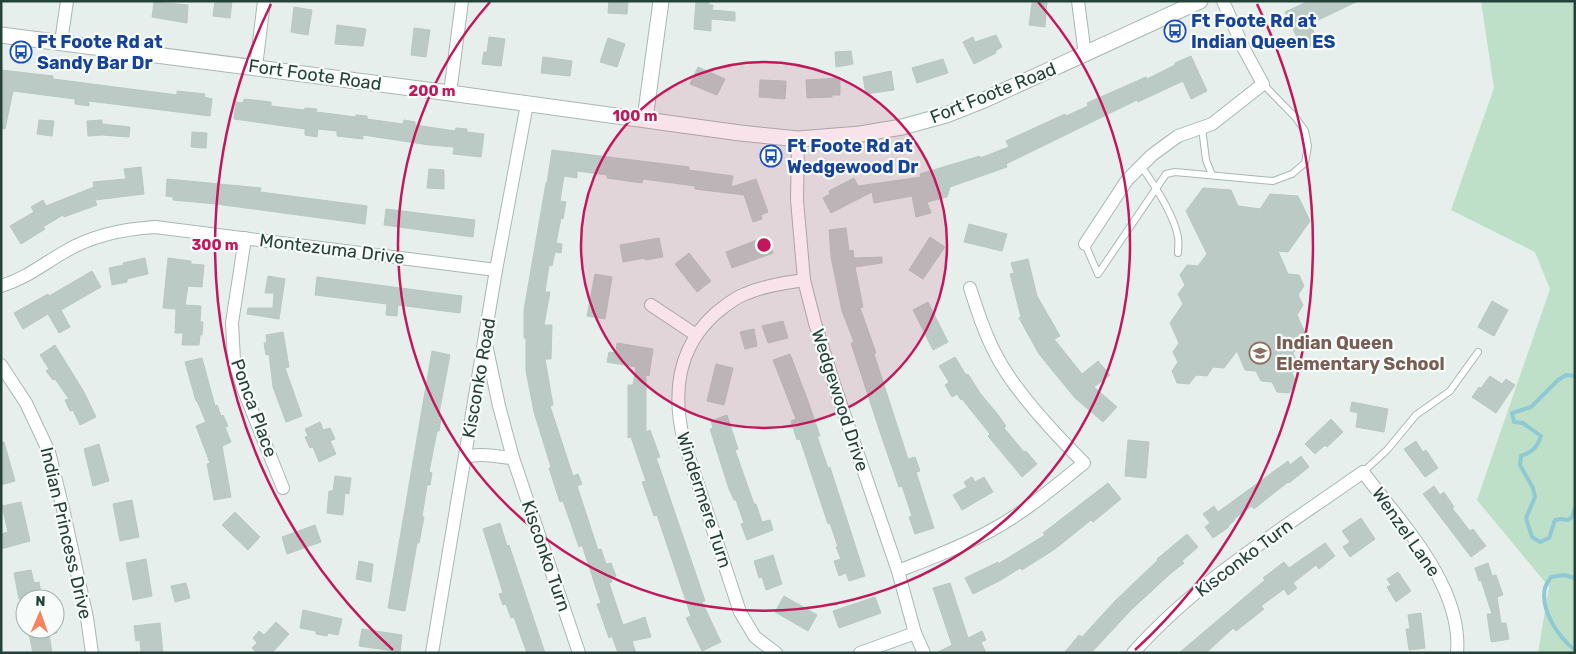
<svg xmlns="http://www.w3.org/2000/svg" width="1576" height="654" viewBox="0 0 1576 654" font-family="Rubik,sans-serif">
	<rect width="100%" height="100%" fill="#e6efeb"/>
	<path fill="#bfe0c8" d="M1481,1H1575V653H1538L1549,587L1477,500L1550,289L1535,252L1451,210L1494,88Z"/>
	<g fill="none" stroke-linecap="round" stroke-linejoin="round">
		<g stroke="#8ec9d4" stroke-width="4">
			<path d="M1575,376L1566,375L1558,380L1531,407L1512,413L1514,422L1523,423L1541,436C1537,447 1533,452 1521,456L1520,465L1533,488L1535,497L1526,518L1532,537L1540,542L1549,538L1555,520L1561,519L1568,520L1572,517L1575,508"/>
			<path d="M1575,578L1564,575L1551,577C1549,580 1546,584 1545,588C1540,610 1558,637 1575,650"/>
		</g>
	</g>
	<g fill="#bbcac4" stroke="#b8c9c2">
		<path d="M215,1H232L230,18L213,16Z"/>
		<path d="M609,1H628L627,14L608,13Z"/>
		<path d="M696,1H709V5H713L712,10L735,12V21L711,19V31L694,29Z"/>
		<path d="M1034,1H1047L1045,27L1029,25L1032,3H1034Z"/>
		<path d="M1309,1H1358L1310,24L1319,43L1303,50L1285,12Z"/>
		<path d="M154,2L188,5L187,23L152,17Z"/>
		<path d="M294,7L312,10L308,35L291,32Z"/>
		<path d="M337,25L366,29L363,46L335,44Z"/>
		<path d="M414,28L430,30L426,57L411,55Z"/>
		<path d="M996,35L1002,47L995,51L996,53L974,64L963,42L973,37L975,42Z"/>
		<path d="M489,37L505,39L501,66L482,64L484,52H487Z"/>
		<path d="M608,38L625,44L617,67L600,62Z"/>
		<path d="M851,51L853,64L836,67L835,52Z"/>
		<path d="M1191,56L1207,91L1191,99L1183,81L1138,102L1137,100L1006,164L1007,167L950,187L947,197L927,202L931,213L916,217L912,196L874,203L872,192L831,213L823,198L830,194L829,191L854,178L858,186L921,177L920,174L980,156V158L1009,147L1006,141L1065,114L1066,116L1088,106L1087,103L1146,77L1147,79L1175,65V63Z"/>
		<path d="M543,57L572,61L570,76L541,73Z"/>
		<path d="M943,59L948,73L917,83L912,68Z"/>
		<path d="M698,67L725,79L717,95L690,84Z"/>
		<path d="M1,70L53,76V79L177,95V91L205,94L204,97L212,99L210,116L89,101V106L75,104V99L13,91L5,129L1,128Z"/>
		<path d="M891,71L894,90L866,94L863,77Z"/>
		<path d="M840,78V95H832V97L807,98L806,80Z"/>
		<path d="M760,80L786,81L785,99L759,97Z"/>
		<path d="M244,99L271,102V106L304,110L305,108L317,109L316,112L356,117V115L367,116V119L403,124L404,120L415,122V125L455,131L456,128L467,129V132L484,134L481,157L453,154L454,147L429,145L363,135V139L337,136V131L318,129L317,137L305,135V129L234,119L236,102L243,103Z"/>
		<path d="M39,120L54,121L52,136L37,134Z"/>
		<path d="M102,120V124L130,127L129,137L102,135L88,136L87,121Z"/>
		<path d="M192,132L207,133L206,148L191,147Z"/>
		<path d="M552,150L689,167V170L733,176L731,187L756,179L768,212L761,215L762,219L753,222L744,195L695,189V186L643,179L642,183L607,178V175L577,171V178L564,176L560,201L566,202L563,219L561,218L556,243L562,244L561,253L555,252L552,266L549,265L545,292H550L544,325H552L551,359H545L553,405L550,406L573,476L578,474L582,484L577,486L598,550L601,549L606,564L611,563L616,576L611,578L612,582L609,583L623,625L645,617L651,637L632,641L636,653H618L612,636L609,638L597,604L601,603L582,545L579,547L563,501L560,502L549,468L551,467L534,412L526,371V338H524V310L546,183H547Z"/>
		<path d="M141,167L144,194L95,200L97,205L64,217L63,215L43,227L45,229L21,244L10,226L34,212L31,207L43,200L46,206L94,187L93,182L126,179L124,169Z"/>
		<path d="M429,169L444,170V189L427,188Z"/>
		<path d="M167,179L261,188L260,192L367,206L365,224L216,204L173,200V197L166,196Z"/>
		<path d="M1203,188L1231,190L1238,206L1260,209L1270,194L1298,196L1310,221L1288,252L1278,251L1288,274L1299,275L1304,286L1298,295L1303,305L1297,315L1306,335L1293,353L1298,364L1292,373L1296,383L1289,393L1277,392L1272,382L1261,381L1256,371L1245,370L1237,351L1224,368L1213,367L1207,376L1196,375L1189,384L1177,383L1172,371L1178,362L1173,352L1179,343L1170,323L1183,304L1178,294L1185,285L1180,275L1187,265L1198,266L1207,254L1186,211Z"/>
		<path d="M386,209L475,220L473,237L384,225Z"/>
		<path d="M969,224L1007,234L1002,251L964,242Z"/>
		<path d="M846,228L849,251L853,250L854,258L882,257V263L855,267L863,307L860,308L876,353L874,354L908,459L915,457L920,471L916,472L934,528L915,534L909,517L912,516L902,486L899,487L880,432L851,343L854,342L842,311L831,257L829,230Z"/>
		<path d="M767,236L773,253L732,268L726,252Z"/>
		<path d="M930,237L945,247L923,279L909,270Z"/>
		<path d="M659,238L663,257L645,260V258L623,262L620,245Z"/>
		<path d="M689,253L711,281L697,292L675,264Z"/>
		<path d="M145,258L148,274L127,279V282L112,285L109,268L124,265L123,263Z"/>
		<path d="M168,258L191,261V264L204,265L202,287L188,286L185,305L201,306L200,322H203L202,335H200L199,345H182L183,333H175L176,309L163,308Z"/>
		<path d="M1028,259L1037,296L1060,336L1054,339L1082,374L1098,361L1110,375L1094,387L1117,407L1103,422L1075,398L1039,354L1019,318L1021,317L1010,274L1014,273L1011,263Z"/>
		<path d="M92,271L101,287L61,310L70,327L59,333L48,314L23,329L14,313L48,294L49,296Z"/>
		<path d="M595,274L612,277L605,319L587,316Z"/>
		<path d="M268,276L285,279L279,319L247,314L248,308H273L274,293H265Z"/>
		<path d="M317,277L462,296L460,313L398,305L397,316L386,315L387,304L315,295Z"/>
		<path d="M1492,301L1508,310L1494,336L1478,327Z"/>
		<path d="M928,302L948,342L933,350L913,310Z"/>
		<path d="M783,321L788,338L768,343L762,326Z"/>
		<path d="M754,329L757,346L745,349L740,332Z"/>
		<path d="M283,332L289,367L285,368L302,416L286,422L273,387L269,354L266,355L264,343L267,342L266,335Z"/>
		<path d="M617,343L653,349L649,376L646,375V432L650,430L660,457L656,458L659,466L705,601L702,602L721,642L702,651L686,618L691,616L657,515L654,516L642,482L646,481L631,437L628,438V385H633L636,367L607,362L609,352L616,353Z"/>
		<path d="M55,345L84,392L96,417L80,425L73,410L70,411L65,400L69,399L55,379L53,380L46,371L49,369L40,355Z"/>
		<path d="M432,351L450,355L440,408L439,419H441L439,431H437L429,472L432,473L430,485H427L422,517H424L419,543H417L405,611L388,608Z"/>
		<path d="M790,354L808,401L820,436H817L828,468L830,467L865,576L849,581L846,573L839,576L834,561L841,559L836,547H838L830,523L828,524L800,439L797,440L791,421L796,419L773,360Z"/>
		<path d="M955,357L966,375L968,374L980,393L999,416L1006,426L1004,428L1024,452L1026,451L1037,464L1022,477L988,436L990,434L962,399L961,400L957,394L952,397L945,385L949,382L939,366Z"/>
		<path d="M202,358L215,406L217,405L221,416L223,415L228,426L225,427L231,442L222,446L231,497L214,500L207,464L210,463L196,426L206,422L197,401H196L185,362Z"/>
		<path d="M716,364L733,368L724,405L707,401Z"/>
		<path d="M1490,376L1502,384L1506,379L1515,385L1496,413L1472,397L1479,387L1481,388Z"/>
		<path d="M1352,402L1388,409L1384,432L1356,427L1358,413L1350,411Z"/>
		<path d="M727,415L738,449L735,450L754,504H756L762,522L770,520L773,530L747,540L741,524L744,523L736,500H734L729,489L710,429L713,428L711,421Z"/>
		<path d="M1331,419L1343,432L1327,447L1325,445L1315,454L1305,444Z"/>
		<path d="M320,422L323,430L330,428L335,439L330,441L336,454L319,462L313,447L310,448L305,437L308,436L305,429Z"/>
		<path d="M1128,440L1149,442L1146,478L1125,476Z"/>
		<path d="M1416,441L1423,452L1426,450L1438,468L1425,477L1404,449Z"/>
		<path d="M1,442H4L15,481L1,485Z"/>
		<path d="M99,444L109,481L93,486L84,449Z"/>
		<path d="M1301,456L1309,467L1289,483L1288,482L1254,509L1252,506L1234,519L1235,520L1228,526L1229,527L1213,538L1205,527L1210,523L1203,514L1214,506L1218,512L1288,461L1290,465Z"/>
		<path d="M335,476L351,478L349,494L345,493L343,515L327,513L329,491H333Z"/>
		<path d="M972,477L975,482L984,477L993,492L962,510L953,495L967,487L964,482Z"/>
		<path d="M1108,483L1121,499L1093,522L1091,520L1055,549L1022,570L1020,568L1001,580L973,594L965,578L998,562V564L1045,535L1043,533Z"/>
		<path d="M1434,486L1440,495L1444,492L1454,507L1452,508L1470,531L1473,529L1486,546L1471,557L1423,494Z"/>
		<path d="M132,500L139,537L120,541L113,504Z"/>
		<path d="M21,502L30,541L1,549V534L8,532L2,506Z"/>
		<path d="M235,512L260,537L248,550L222,525Z"/>
		<path d="M1361,518L1375,539L1350,557L1343,547L1350,542L1342,531Z"/>
		<path d="M500,523L507,546L509,545L545,653H527L514,617L511,618L506,604L503,605L499,594L503,593L500,583L483,529Z"/>
		<path d="M315,525L321,542L287,554L282,537Z"/>
		<path d="M1187,534L1198,547L1182,561L1184,563L1170,574L1131,610L1091,653H1064L1079,635L1082,637L1115,601L1158,560L1157,559Z"/>
		<path d="M1325,543L1335,556L1319,569L1316,565L1293,583L1297,588L1288,595L1284,589L1261,606L1264,609L1236,631L1233,628L1206,653H1179L1265,580L1263,578L1284,562L1289,568Z"/>
		<path d="M773,555L782,584L766,590L762,577L759,578L754,561Z"/>
		<path d="M146,559L152,596L133,600L126,563Z"/>
		<path d="M359,561L373,564L371,582L356,579Z"/>
		<path d="M1488,563L1492,576L1496,575L1503,595L1497,597L1501,623H1506L1509,639L1492,642L1491,641L1487,614H1492L1481,580L1479,581L1475,568Z"/>
		<path d="M31,570L34,583L39,582L41,593L37,594L38,599H19L14,573Z"/>
		<path d="M1398,572L1411,591L1396,602L1387,587L1391,585L1387,579Z"/>
		<path d="M186,583L190,598L175,602L171,586Z"/>
		<path d="M950,583L968,638L982,631L986,640L981,642L986,653H936L952,645L933,588Z"/>
		<path d="M784,596L817,615L808,631L775,612Z"/>
		<path d="M875,597L881,613L839,628L833,611Z"/>
		<path d="M303,610L342,619L338,635L328,633L327,636L316,634V631L300,628Z"/>
		<path d="M1421,613L1425,648L1409,650L1406,629H1410L1408,615Z"/>
		<path d="M276,622L289,634L272,653H257L252,648L257,643L253,638L259,631L264,635Z"/>
		<path d="M160,623L163,653H141L140,640L136,641L134,626Z"/>
		<path d="M28,629H56L57,633L49,634L52,653H33Z"/>
		<path d="M362,629L402,635L400,652L359,646Z"/>
	</g>
	<g fill="none" stroke-linecap="round" stroke-linejoin="round">
		<g stroke="#a8b8b2" stroke-width="8">
			<g id="service">
				<path d="M1202,128L1206,160L1212,175"/>
				<path d="M1141,166C1153,183 1174,215 1178,237C1179,242 1178,248 1178,253"/>
				<path d="M1085,244L1098,274L1166,174L1175,172L1273,181L1292,174L1305,163L1308,146L1305,131L1296,118L1263,84"/>
				<path d="M1363,472L1387,450L1416,415L1450,391L1478,352"/>
			</g>
		</g>
		<g stroke="#a8b8b2" stroke-width="14">
			<g id="minor">
				<path d="M1078,1L1085,55"/>
				<path d="M61,42L67,1"/>
				<path d="M256,67L264,1"/>
				<path d="M450,93L462,1"/>
				<path d="M798,139L797,200L804,280L815,323L835,387L898,571L915,633L924,653"/>
				<path d="M245,238L232,323L234,360L244,391L283,488"/>
				<path d="M1085,244L1127,180L1152,155L1178,136L1212,124L1263,84L1244,49L1223,1"/>
				<path d="M1,286C27,278 43,264 66,251C93,235 123,229 155,227L496,270"/>
				<path d="M651,305L696,335"/>
				<path d="M487,349L499,406L513,458L579,653"/>
				<path d="M1,365L26,403L49,452L64,513L87,618L92,653"/>
				<path d="M465,458C479,452 498,457 513,458"/>
				<path d="M898,571C929,559 961,547 990,531C1024,513 1054,487 1084,463C1054,433 1014,391 995,353C984,332 977,310 970,288"/>
				<path d="M432,653L496,270L527,104"/>
				<path d="M776,653L755,637L740,612L684,442C672,393 677,348 716,313C725,306 734,298 745,294C764,286 784,283 804,280"/>
				<path d="M860,653L915,633"/>
				<path d="M1133,653C1198,580 1284,528 1363,472C1400,522 1463,586 1457,653"/>
			</g>
		</g>
		<g stroke="#a8b8b2" stroke-width="17">
			<g id="tertiary">
				<path d="M1,35L450,93L740,133L798,139L860,134L902,127L946,115L984,100L1200,1"/>
				<path d="M645,119L661,1"/>
			</g>
		</g>
		<use href="#service" stroke="#fff" stroke-width="6"/>
		<use href="#minor" stroke="#fff" stroke-width="12"/>
		<use href="#tertiary" stroke="#fff" stroke-width="15"/>
	</g>
	<circle cx="764" cy="245" r="183" fill="#c2185b" fill-opacity=".12"/>
	<g fill="none" stroke="#c2185b" stroke-width="2.5">
		<circle cx="764" cy="245" r="183"/>
		<path d="M1038 2A366 366 0 1 1 490 2"/>
		<path d="M393 650A549 549 0 0 1 271 4M1257 4A549 549 0 0 1 1135 650"/>
	</g>
	<defs>
		<g id="bus-ring" transform="scale(1.125)"><circle r="9.5" fill="#f7fbf9" stroke="#1a4fb4" stroke-width="1.5"/><path d="M-5-6H5V4H4V6H2V4H-2V6H-4V4H-5ZM-3.5-4V0h7V-4ZM-3.5 1.2v1.5H-2V1.2ZM2 1.2v1.5H3.5V1.2Z" fill="#1a4fb4"/></g>
		<g id="school-ring" transform="scale(1.125)"><circle r="9.5" fill="#f7fbf9" stroke="#8d6e63" stroke-width="1.5"/><path d="M0-5L7-2L0 1L-7-2ZM-4 1L0 2.5L4 1V4Q0 6-4 4Z" fill="#8d6e63"/></g>
	</defs>
	<g fill-rule="evenodd">
		<use href="#bus-ring" x="1175" y="31"/>
		<use href="#bus-ring" x="21" y="52"/>
		<use href="#bus-ring" x="771" y="156"/>
		<use href="#school-ring" x="1260" y="353"/>
	</g>
	<g text-anchor="middle" dominant-baseline="central" stroke-width="4.5" stroke-linejoin="round" paint-order="stroke">
		<g font-size="18" font-weight="bold" fill="#164399" stroke="#f7fbf9" text-anchor="start">
			<text x="1191" y="21">Ft Foote Rd at<tspan x="1191" dy="21">Indian Queen ES</tspan></text>
			<text x="37" y="42">Ft Foote Rd at<tspan x="37" dy="21">Sandy Bar Dr</tspan></text>
			<text x="787" y="146">Ft Foote Rd at<tspan x="787" dy="21">Wedgewood Dr</tspan></text>
		</g>
		<g font-size="18" fill="#24423a" stroke="#f7fbf9">
			<text transform="translate(315 75) rotate(8)">Fort Foote Road</text>
			<text transform="translate(993 93) rotate(-22)">Fort Foote Road</text>
			<text transform="translate(332 249) rotate(7)">Montezuma Drive</text>
			<text transform="translate(479 378) rotate(-80)">Kisconko Road</text>
			<text transform="translate(840 400) rotate(72)">Wedgewood Drive</text>
			<text transform="translate(254 408) rotate(70)">Ponca Place</text>
			<text transform="translate(704 500) rotate(72)">Windermere Turn</text>
			<text transform="translate(1406 532) rotate(55)">Wenzel Lane</text>
			<text transform="translate(66 533) rotate(77)">Indian Princess Drive</text>
			<text transform="translate(546 556) rotate(71)">Kisconko Turn</text>
			<text transform="translate(1244 558) rotate(-37)">Kisconko Turn</text>
		</g>
		<g font-size="18" font-weight="bold" fill="#785e54" stroke="#f7fbf9" text-anchor="start">
			<text x="1276" y="343">Indian Queen<tspan x="1276" dy="21">Elementary School</tspan></text>
		</g>
	</g>
	<circle cx="764" cy="245" r="8" fill="#c2185b" stroke="#f7fbf9" stroke-width="2.5"/>
	<g font-size="15" text-anchor="middle" font-weight="bold" fill="#c2185b" stroke="#f7fbf9" stroke-width="4.5" stroke-linejoin="round" paint-order="stroke">
		<text x="432" y="96">200 m</text>
		<text x="635" y="121">100 m</text>
		<text x="215" y="250">300 m</text>
	</g>
	<rect width="1576" height="654" fill="none" stroke="#24423a" stroke-width="5"/>
	<g transform="translate(40 614) rotate(2)"><circle r="24" fill="#f7fbf9" stroke="#a3b1ad"/>
	<path d="M0-4L9 19L0 12L-9 19Z" fill="#f4845f"/>
	<text y="-8" font-size="14" font-weight="bold" text-anchor="middle" fill="#24423a">N</text>
	</g>
</svg>
